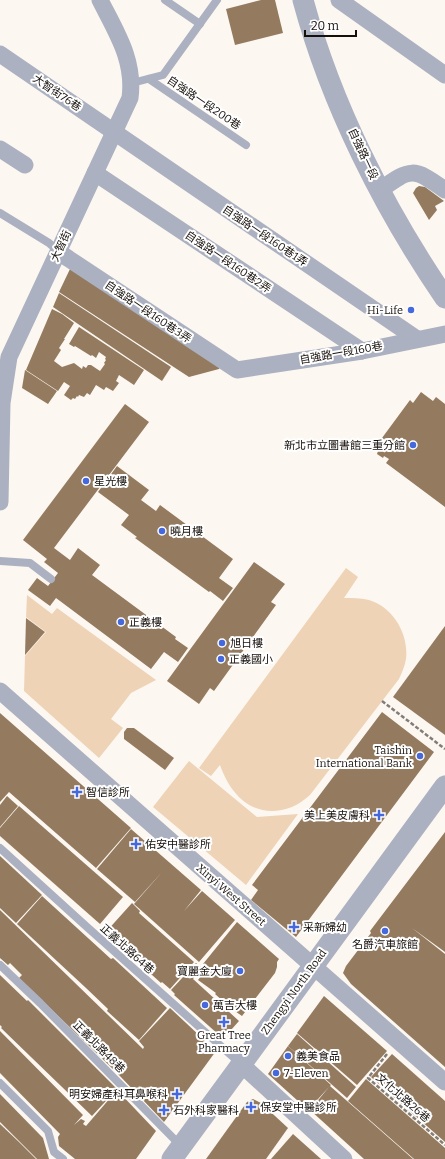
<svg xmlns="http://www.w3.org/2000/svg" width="445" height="1159" viewBox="0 0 445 1159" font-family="Bitter,'Noto Sans TC',serif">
	<rect width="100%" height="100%" fill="#fdf7f1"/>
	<g fill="#eed3b6">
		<path d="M346,568L358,577L344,598C352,598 360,598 369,600C393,607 409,634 406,659C405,666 402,672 399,679L310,795C305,799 299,804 292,807C256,821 231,797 220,765L211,776L199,768Z"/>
		<path d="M27,595L52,614L57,608L156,680L131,693L111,719L123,728L99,758L24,691L25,656L46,632L26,617Z"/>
		<path d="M189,761L257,817L298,814L246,885L153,807Z"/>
	</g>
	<g fill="#947b60">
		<path d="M261,0H275L283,33L235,45L226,9Z"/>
		<path d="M419,186L425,187L444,201L435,206L437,210L429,220L413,193L416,188Z"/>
		<path d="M70,269L220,367L219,369L189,377L59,292Z"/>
		<path d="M59,293L171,367L162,381L53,307Z"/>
		<path d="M52,309L62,314L74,323L64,339H65L59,348L61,350L54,361L62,367L74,363L82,369L83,366L86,368L88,365H91L100,371L105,364L104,363L106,360L105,359L106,357L99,352L96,358L92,355L91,356L75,346L74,347L69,344L79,327L144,370L134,385L119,375L116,381L119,383L113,391L106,387L104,390L96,385L90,395L87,393L84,397L79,395L78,397L77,396L75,399L73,398L71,400L64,395L70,386L64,382L58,391L26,370Z"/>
		<path d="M25,370L57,391L48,404L22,388Z"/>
		<path d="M421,392L433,401L436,397L445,404V507L386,463L389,459L384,456L383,458L377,454L378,451L377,450L385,440L382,438L410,400L413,403Z"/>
		<path d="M125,404L149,422L54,548L70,560L78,548L100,565L92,575L176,637L175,639L188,648L178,662L164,652L151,669L56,598L50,606L28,590L37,578L48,586L58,573L44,562L47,559L23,540Z"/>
		<path d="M117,466L149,490L141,500L156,511L160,505L233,559L219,578L233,588L223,601L210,591L209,592L135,538L137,537L121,525L129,515L98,492Z"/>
		<path d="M254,562L285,584L271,602L276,605L214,691L210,688L199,704L167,681Z"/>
		<path d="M26,618L45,632L25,655Z"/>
		<path d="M445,626V735L393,697Z"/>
		<path d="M382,712L434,752L296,937L251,900L258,890L252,885Z"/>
		<path d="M0,713L131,828L96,868L9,792L0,802Z"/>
		<path d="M127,728H134L174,758L165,770L124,739V732Z"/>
		<path d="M7,796L18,806L0,827V805Z"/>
		<path d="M19,806L123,897L100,924L0,836V828Z"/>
		<path d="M131,829L201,890L184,911L202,891L235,920L199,962L134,904L163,871L135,902L97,869Z"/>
		<path d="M445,832V952L412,928L445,954V992L437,986L445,992V1067L351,984L343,973L346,966L371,933L370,931Z"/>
		<path d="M0,856L42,895L16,923L0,908Z"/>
		<path d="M42,896L111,959L113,958L167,1008L139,1040L107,1011L108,1009L86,988L17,924Z"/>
		<path d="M132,903L140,911L139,913L194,962L170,989L162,982L161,983L105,933Z"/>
		<path d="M0,910L143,1049L144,1047L139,1041L170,1008L216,1051L164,1122L118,1074L19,978L22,975L10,963L8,965L0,958Z"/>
		<path d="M237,922L279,959L277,962V967L275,973L242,1016L232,1009L215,994L216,993L198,980L207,968L203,964Z"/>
		<path d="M196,963L202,968L193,979L239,1021L231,1030L222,1032L219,1035L174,995L175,994L171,990Z"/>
		<path d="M0,975L27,1001L28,1000L117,1089L92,1116L1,1028L2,1027L0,1025Z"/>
		<path d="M324,996L387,1051L357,1085L297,1033Z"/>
		<path d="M0,1031L83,1115L74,1125L81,1119L85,1121L83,1124L86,1126L117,1090L156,1131L136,1159H75L59,1146L58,1137L60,1134L0,1073Z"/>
		<path d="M297,1034L356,1087L347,1098L288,1046Z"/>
		<path d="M288,1046L331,1085L330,1086L413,1159H364L310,1110L329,1087L308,1110L268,1074Z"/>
		<path d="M392,1054L445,1101V1142L371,1077Z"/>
		<path d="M366,1079L445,1148V1159H414L348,1101Z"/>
		<path d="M0,1094L43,1138L49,1159H37L0,1122Z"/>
		<path d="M253,1099L261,1103L288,1128L266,1159H206L247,1102Z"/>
		<path d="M0,1124L19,1142L36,1159H0Z"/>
		<path d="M293,1134L321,1159H271Z"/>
	</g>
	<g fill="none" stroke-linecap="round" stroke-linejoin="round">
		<g stroke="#837d78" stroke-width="2.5" stroke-dasharray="4 2" stroke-linecap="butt">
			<path d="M382,701L445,749"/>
			<path d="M387,1054L368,1078L445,1145"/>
		</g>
		<g stroke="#abb1c0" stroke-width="8">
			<path d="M165,0L200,24"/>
			<path d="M149,79L246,145"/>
			<path d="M132,83L163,75L217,0"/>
			<path d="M0,213L49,243L59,252"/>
			<path d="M0,561L30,563L51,579"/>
			<path d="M0,848L87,927L241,1064"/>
			<path d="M0,965L40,1003L180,1145"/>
			<path d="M0,1083L48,1131L54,1152L63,1159"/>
		</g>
		<g stroke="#abb1c0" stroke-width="17">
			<path d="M339,0L445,75"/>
			<path d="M0,54L417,339"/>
			<path d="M0,149L25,165"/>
			<path d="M95,173L362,351"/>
			<path d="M380,190C411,168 413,167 445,190"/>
			<path d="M59,252L69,259L237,370L362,351L445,334"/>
			<path d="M0,502L2,403L9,357L130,98C135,60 116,32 100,0"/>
			<path d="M0,691L445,1082"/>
			<path d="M241,1064L344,1159"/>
		</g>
		<g stroke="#abb1c0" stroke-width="21">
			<path d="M303,0C331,104 384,209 445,298"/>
			<path d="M172,1159L445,786"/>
		</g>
	</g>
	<g fill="#4569dc" stroke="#fff" stroke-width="1.5">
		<circle cx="411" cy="310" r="4"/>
		<circle cx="413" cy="445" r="4"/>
		<circle cx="86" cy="481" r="4"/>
		<circle cx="162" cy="531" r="4"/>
		<circle cx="121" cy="622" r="4"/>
		<circle cx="222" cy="643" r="4"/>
		<circle cx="221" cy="659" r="4"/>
		<circle cx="420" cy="756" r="4"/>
		<path d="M75 786h4v4h4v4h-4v4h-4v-4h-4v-4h4z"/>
		<path d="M377 809h4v4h4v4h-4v4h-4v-4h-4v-4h4z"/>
		<path d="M134 838h4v4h4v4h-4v4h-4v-4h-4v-4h4z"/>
		<path d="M292 921h4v4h4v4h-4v4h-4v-4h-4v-4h4z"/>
		<circle cx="385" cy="931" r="4"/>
		<circle cx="240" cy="971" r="4"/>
		<circle cx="205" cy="1005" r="4"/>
		<path d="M222 1016h4v4h4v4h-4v4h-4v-4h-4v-4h4z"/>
		<circle cx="288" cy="1056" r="4"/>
		<circle cx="276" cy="1073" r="4"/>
		<path d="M175 1088h4v4h4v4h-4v4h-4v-4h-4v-4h4z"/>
		<path d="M249 1101h4v4h4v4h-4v4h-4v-4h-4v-4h4z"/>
		<path d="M162 1104h4v4h4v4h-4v4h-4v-4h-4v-4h4z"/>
	</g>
	<g text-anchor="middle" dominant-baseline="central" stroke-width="4" stroke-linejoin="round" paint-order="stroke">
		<g font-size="11" fill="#16100b" stroke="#fff">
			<text transform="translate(57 93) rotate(34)">大智街76巷</text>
			<text transform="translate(204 103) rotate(34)">自強路一段200巷</text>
			<text transform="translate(363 154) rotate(65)">自強路一段</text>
			<text transform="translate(265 236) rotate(34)">自強路一段160巷1弄</text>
			<text transform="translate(61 246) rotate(-65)">大智街</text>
			<text transform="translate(228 262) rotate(34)">自強路一段160巷2弄</text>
			<text transform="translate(148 312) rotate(34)">自強路一段160巷3弄</text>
			<text transform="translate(341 353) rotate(-10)">自強路一段160巷</text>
			<text transform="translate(231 895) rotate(41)">Xinyi West Street</text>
			<text transform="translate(127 949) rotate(42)">正義北路64巷</text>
			<text transform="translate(294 992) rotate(-54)">Zhengyi North Road</text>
			<text transform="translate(99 1047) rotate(45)">正義北路48巷</text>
			<text transform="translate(403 1098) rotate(41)">文化北路26巷</text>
		</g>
		<g font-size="11" fill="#16100b" stroke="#fff" text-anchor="start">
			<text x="403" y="310" text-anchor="end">Hi-Life</text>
			<text x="405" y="445" text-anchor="end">新北市立圖書館三重分館</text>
			<text x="94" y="481">星光樓</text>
			<text x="170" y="531">曉月樓</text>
			<text x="129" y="622">正義樓</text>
			<text x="230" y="643">旭日樓</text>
			<text x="229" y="659">正義國小</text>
			<text x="412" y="750" text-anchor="end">Taishin<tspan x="412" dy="13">International Bank</tspan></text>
			<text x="86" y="792">智信診所</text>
			<text x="370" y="815" text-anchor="end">美上美皮膚科</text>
			<text x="145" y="844">佑安中醫診所</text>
			<text x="303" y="927">采新婦幼</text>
			<text x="385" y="944" text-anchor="middle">名爵汽車旅館</text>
			<text x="232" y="971" text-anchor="end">寶麗金大廈</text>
			<text x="213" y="1005">萬吉大樓</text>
			<text x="224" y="1035" text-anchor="middle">Great Tree<tspan x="224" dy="13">Pharmacy</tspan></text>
			<text x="296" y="1056">義美食品</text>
			<text x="284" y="1073">7-Eleven</text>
			<text x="168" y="1094" text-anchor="end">明安婦產科耳鼻喉科</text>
			<text x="260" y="1107">保安堂中醫診所</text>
			<text x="173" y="1110">石外科家醫科</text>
		</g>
	</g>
	<path d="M305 30v6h51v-6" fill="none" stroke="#16100b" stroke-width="2"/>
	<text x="311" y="30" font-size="12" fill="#16100b" stroke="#ffffff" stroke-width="3" paint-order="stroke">20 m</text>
</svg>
